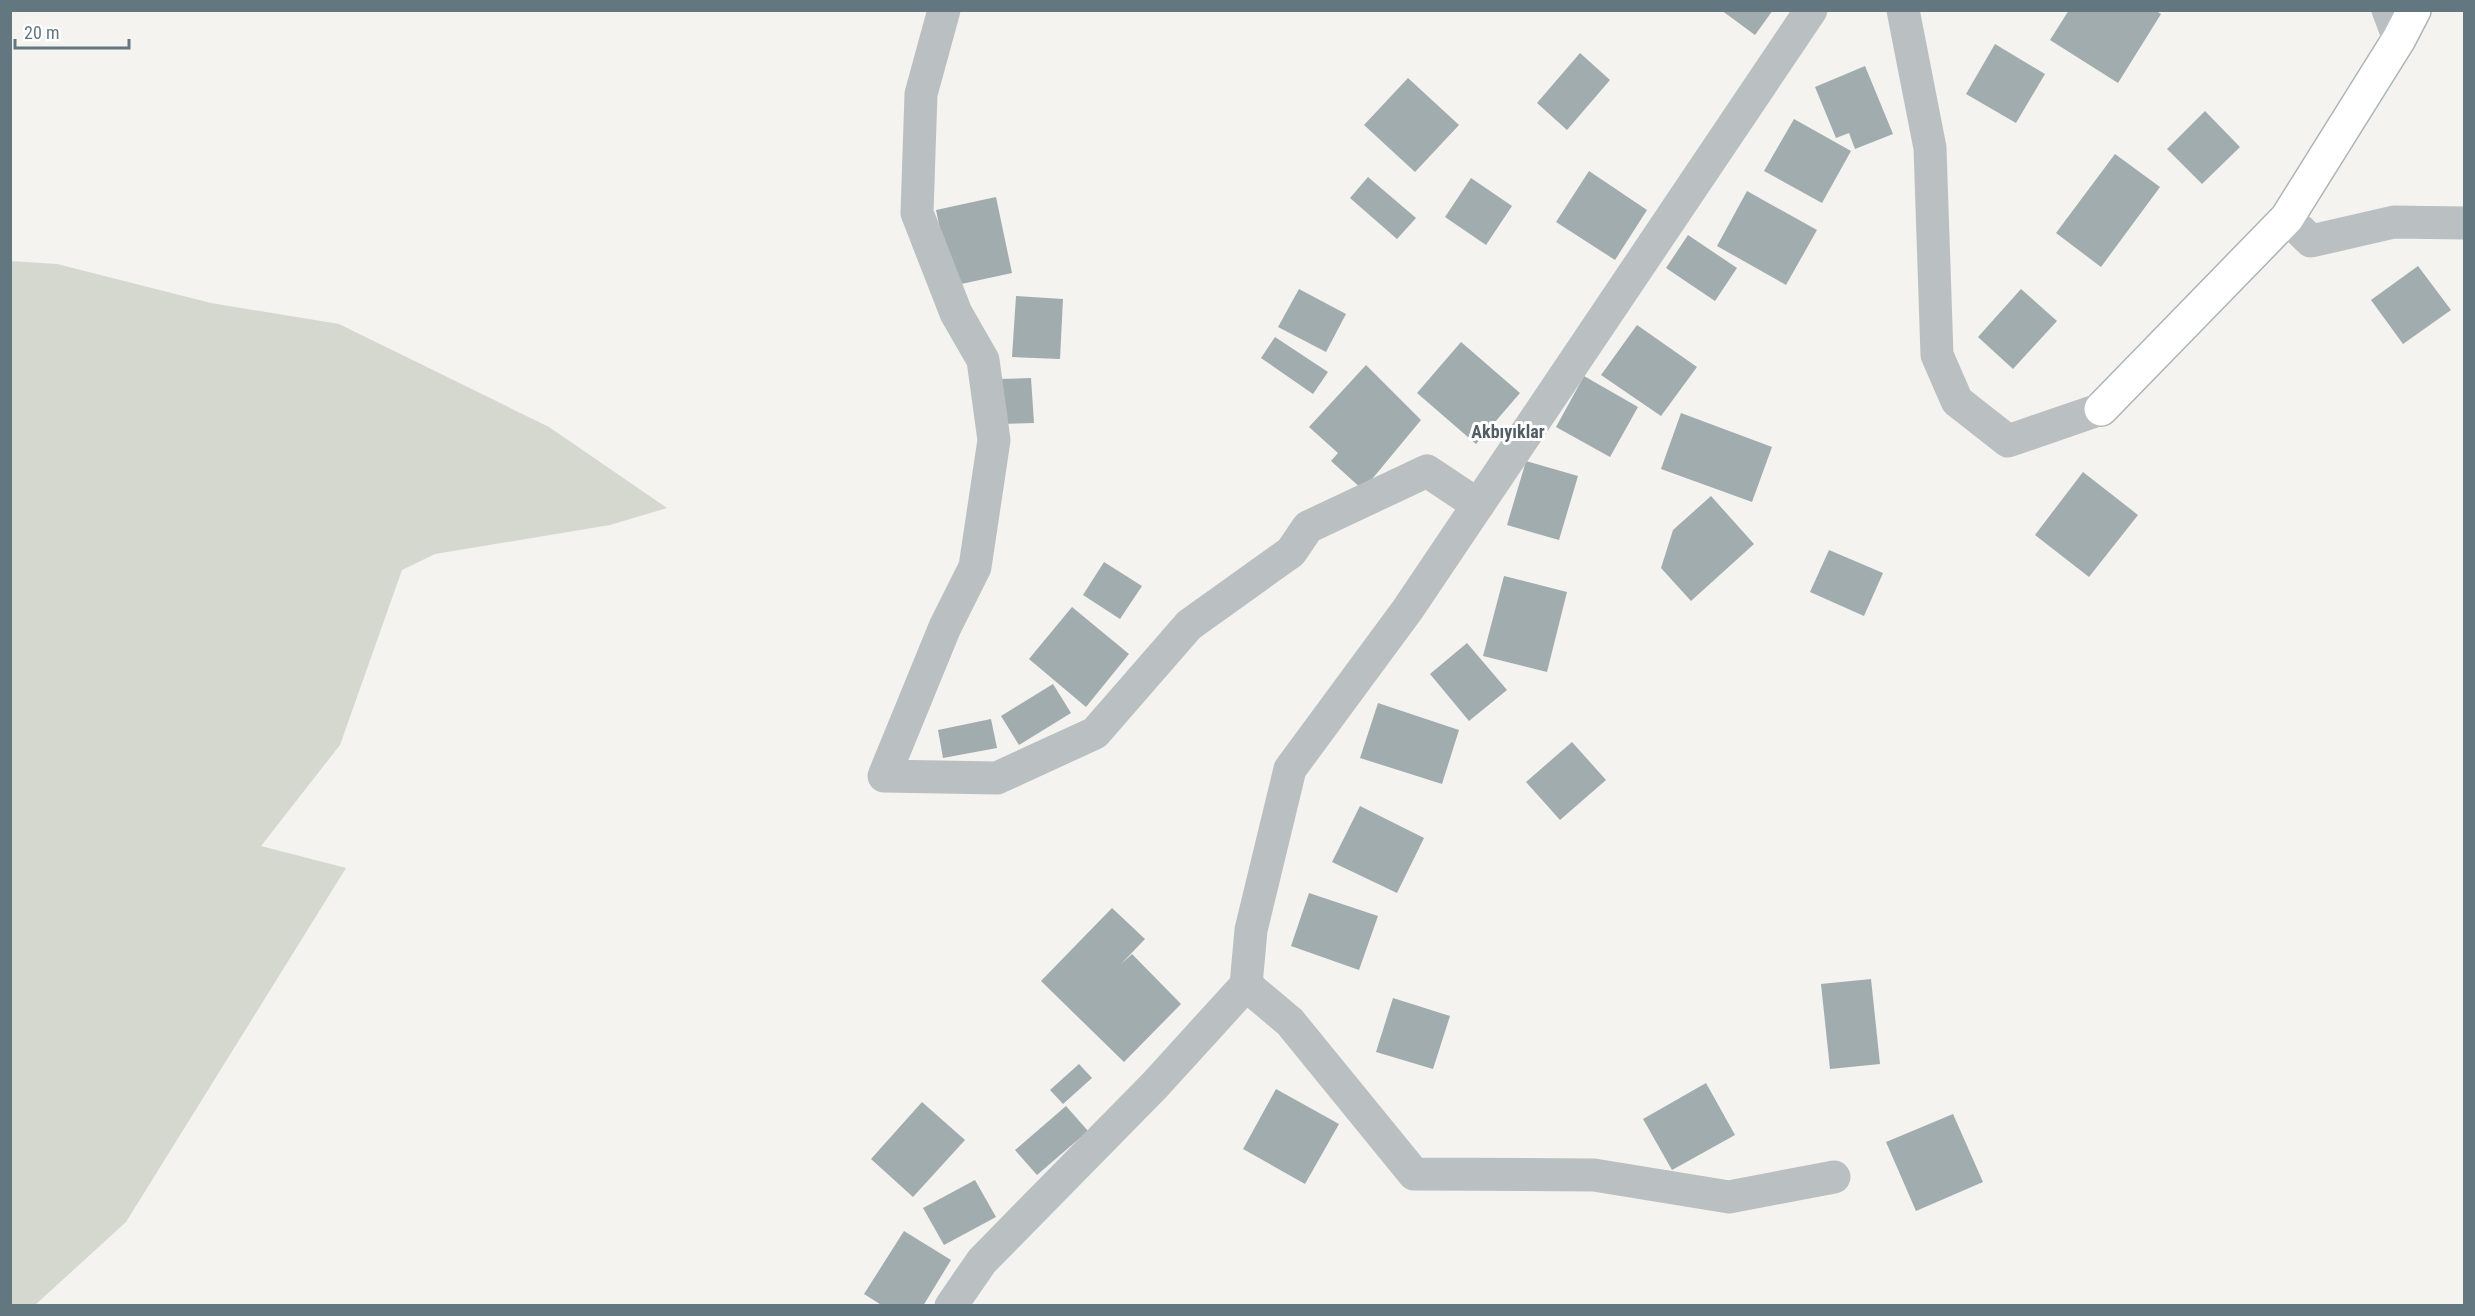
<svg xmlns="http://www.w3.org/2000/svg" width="2475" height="1316" viewBox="0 0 2475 1316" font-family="'Roboto Condensed',sans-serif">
	<rect width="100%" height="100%" fill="#f4f3ef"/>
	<path fill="#d4d8cf" d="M10,261L57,264L211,303L339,324L549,427L667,508L610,525L435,554L402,570L340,745L261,846L346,868L126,1222L34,1306L10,1305Z"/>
	<g fill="#a1acaf">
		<path d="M1721,10H1773L1755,35Z"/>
		<path d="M2069,10H2155L2161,14L2118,83L2050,40Z"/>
		<path d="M1995,44L2045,74L2016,123L1966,94Z"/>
		<path d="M1580,53L1610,80L1567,130L1537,103Z"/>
		<path d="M1865,66L1893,134L1855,149L1849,133L1836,138L1815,87Z"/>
		<path d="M1408,78L1459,125L1415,172L1364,125Z"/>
		<path d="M2205,111L2240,147L2202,184L2167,149Z"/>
		<path d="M1794,119L1851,151L1822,203L1764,171Z"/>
		<path d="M2115,154L2160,187L2101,267L2056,233Z"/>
		<path d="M1589,171L1647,210L1615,260L1556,222Z"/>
		<path d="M1368,177L1416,218L1397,239L1350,198Z"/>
		<path d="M1471,178L1512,206L1486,245L1445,217Z"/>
		<path d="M1747,191L1817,230L1786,285L1717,246Z"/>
		<path d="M996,197L1012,273L952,286L936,210Z"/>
		<path d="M1688,235L1737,268L1715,301L1666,268Z"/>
		<path d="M2418,266L2451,310L2403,344L2371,300Z"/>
		<path d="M1299,289L1346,314L1326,352L1278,327Z"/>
		<path d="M2021,289L2057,321L2013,369L1978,337Z"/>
		<path d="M1016,296L1063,299L1060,359L1012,357Z"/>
		<path d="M1637,325L1697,367L1661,416L1601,375Z"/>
		<path d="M1275,337L1328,372L1313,394L1261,358Z"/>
		<path d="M1461,342L1520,393L1476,444L1417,393Z"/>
		<path d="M1366,365L1421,420L1363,490L1331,461L1338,453L1309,427Z"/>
		<path d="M1584,376L1638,407L1610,457L1556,427Z"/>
		<path d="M1031,378L1034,423L1000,424L998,379Z"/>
		<path d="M1681,413L1772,447L1752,502L1661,469Z"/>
		<path d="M1526,461L1578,476L1559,540L1507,525Z"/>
		<path d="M2083,472L2138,515L2089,577L2035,535Z"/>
		<path d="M1711,496L1754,544L1691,601L1661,568L1673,530Z"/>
		<path d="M1829,550L1883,573L1864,616L1810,592Z"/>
		<path d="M1104,562L1142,586L1120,619L1083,595Z"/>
		<path d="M1504,576L1567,592L1547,672L1483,656Z"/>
		<path d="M1072,607L1129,654L1086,707L1029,659Z"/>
		<path d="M1467,643L1507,690L1469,721L1430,674Z"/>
		<path d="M1053,684L1071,713L1019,745L1001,716Z"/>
		<path d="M1378,703L1459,730L1442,784L1360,758Z"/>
		<path d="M991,719L997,748L943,758L938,730Z"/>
		<path d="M1572,742L1606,780L1560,820L1526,782Z"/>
		<path d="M1360,806L1424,838L1397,893L1332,862Z"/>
		<path d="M1309,893L1378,916L1359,970L1291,946Z"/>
		<path d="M1112,908L1145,939L1121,964L1132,954L1181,1004L1124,1062L1041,981Z"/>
		<path d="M1871,979L1880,1064L1830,1069L1821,984Z"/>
		<path d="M1393,998L1450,1016L1433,1069L1376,1052Z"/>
		<path d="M1079,1064L1092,1078L1063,1104L1050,1090Z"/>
		<path d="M1706,1083L1735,1135L1672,1170L1643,1119Z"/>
		<path d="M1276,1089L1339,1124L1305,1184L1243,1149Z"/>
		<path d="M922,1102L965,1140L913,1197L871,1159Z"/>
		<path d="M1066,1106L1088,1131L1037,1175L1015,1150Z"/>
		<path d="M1953,1114L1983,1182L1916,1211L1886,1142Z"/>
		<path d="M975,1180L996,1217L944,1245L923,1208Z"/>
		<path d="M904,1231L951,1260L923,1306H883L864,1294Z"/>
	</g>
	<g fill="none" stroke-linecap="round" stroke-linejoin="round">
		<g stroke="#adb4b7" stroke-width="36">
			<path id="secondary" d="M2101,409L2287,218L2399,39L2414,10"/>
		</g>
		<g stroke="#bac0c2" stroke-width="33">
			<path d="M944,10L921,94L917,213L956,313L983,360L994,440L975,567L945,627L884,776L997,778L1095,733L1189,625L1291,552L1308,527L1427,471L1478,505"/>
			<path d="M1903,10L1930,148L1937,355L1957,401L2008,441L2101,409"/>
			<path d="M2388,10L2399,39"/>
			<path d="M2287,218L2311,241L2394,222L2464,223"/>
			<path d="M1246,985L1290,1022L1414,1174L1594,1175L1729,1197L1834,1177"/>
			<path d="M951,1306L982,1261L1155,1085L1246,985L1251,930L1290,769L1408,609L1811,10"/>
		</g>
		<use href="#secondary" stroke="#fff" stroke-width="33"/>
	</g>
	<g text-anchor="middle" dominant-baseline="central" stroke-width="6" stroke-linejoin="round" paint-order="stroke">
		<g font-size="18" font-weight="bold" fill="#515f65" stroke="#fff">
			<text x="1508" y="431">Akbıyıklar</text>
		</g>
	</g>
	<rect width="2475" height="1316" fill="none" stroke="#637780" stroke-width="24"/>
	<path d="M15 39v9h114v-9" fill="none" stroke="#637780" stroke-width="3"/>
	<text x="24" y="39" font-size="18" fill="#637780" stroke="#ffffff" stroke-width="4.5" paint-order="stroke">20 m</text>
</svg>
